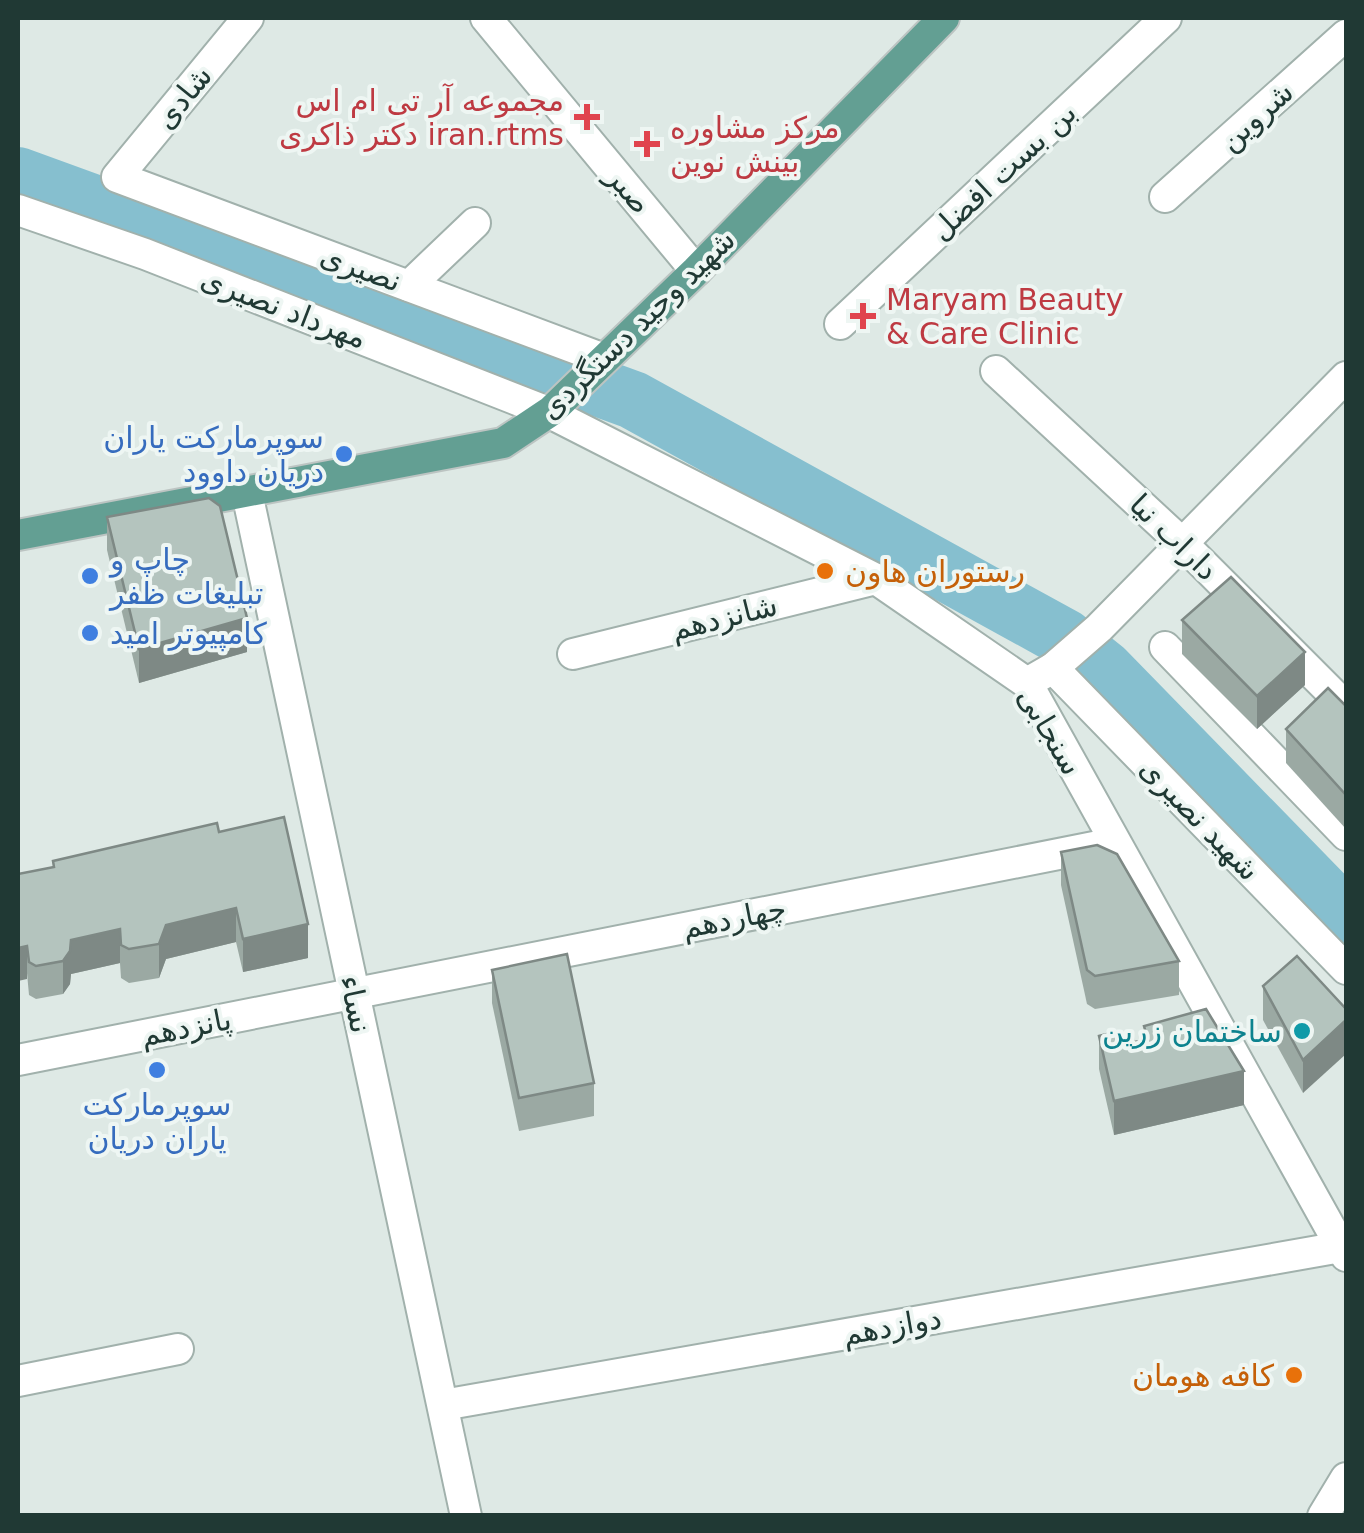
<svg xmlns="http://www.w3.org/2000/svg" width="1364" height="1533" viewBox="0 0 1364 1533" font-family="'DejaVu Sans',Cairo,sans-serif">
	<rect width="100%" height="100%" fill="#dee9e5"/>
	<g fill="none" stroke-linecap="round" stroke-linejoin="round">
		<path stroke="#86bfcf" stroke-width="58" d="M18,176L633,400L1065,638L1105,670L1346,917"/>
		<g stroke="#a1b1ac" stroke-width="34">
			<g id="minor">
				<path d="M248,18L117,177L604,359"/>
				<path d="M486,18L696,271"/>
				<path d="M1165,197L1346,35"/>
				<path d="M18,210L145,254L548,412L876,579L1027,683L1346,1256"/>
				<path d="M409,286L475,223"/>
				<path d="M840,324L1166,18"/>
				<path d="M996,371L1183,544L1346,707"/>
				<path d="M247,493L466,1516"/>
				<path d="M1165,647L1346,835"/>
				<path d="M573,654L876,579"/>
				<path d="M1053,668L1346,969"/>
				<path d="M1027,683L1053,668L1099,628L1346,377"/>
				<path d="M18,1060L1099,846"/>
				<path d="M18,1381L178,1349"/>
				<path d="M443,1405L1341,1247"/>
				<path d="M1323,1516L1346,1478"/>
			</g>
		</g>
		<g stroke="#bcc4c2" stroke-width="34">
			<path id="major" d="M18,535L503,443L551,411L696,271L944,18"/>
		</g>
		<use href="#minor" stroke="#fff" stroke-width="30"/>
		<use href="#major" stroke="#639f93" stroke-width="30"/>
	</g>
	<g fill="#9ba9a3">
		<path d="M107,517L247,652L139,683L107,550Z"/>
		<path d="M1182,620L1305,685L1257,729L1182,654Z"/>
		<path d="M1346,706V829L1286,763V729Z"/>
		<path d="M219,832L308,958L243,972L236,942L166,959L159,978L129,983L121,978L120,963L71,974L70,984L63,994L36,999L29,995L18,874L53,867V861Z"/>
		<path d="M1061,852L1179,961V995L1095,1009L1087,1004L1061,885Z"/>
		<path d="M492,970L594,1083V1116L519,1131L492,1003Z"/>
		<path d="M1263,986L1346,1009L1303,1093L1263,1020Z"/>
		<path d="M1144,1026L1244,1105L1114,1135L1099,1069V1036L1120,1044L1144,1040Z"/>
	</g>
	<g fill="#7e8985">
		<path d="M247,618V652L139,683V649Z"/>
		<path d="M1305,652V685L1257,729V696Z"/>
		<path d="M236,908V942L166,959L159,978V944L166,925Z"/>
		<path d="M308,924V958L243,972V939Z"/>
		<path d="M120,929V963L71,974L70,984L63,994V961L71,940Z"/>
		<path d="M27,946V979L18,981V948Z"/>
		<path d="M1346,1020V1054L1303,1093V1060Z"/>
		<path d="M1244,1071V1105L1114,1135V1101Z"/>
	</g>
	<g fill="#b4c4be" stroke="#7e8985" stroke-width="2.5">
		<path d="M209,498L220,506L247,618L139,649L107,517Z"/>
		<path d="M1231,577L1305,652L1257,696L1182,620Z"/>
		<path d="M1328,688L1346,706V795L1286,729Z"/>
		<path d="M284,817L308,924L243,939L236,908L166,925L159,944L129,949L121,945L120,929L71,940L70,951L63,961L36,966L29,962L27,946L18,948V874L54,867L53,861L217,823L219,832Z"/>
		<path d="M1097,845L1117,854L1179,961L1095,976L1087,970L1061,852Z"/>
		<path d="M567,954L594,1083L519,1098L492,970Z"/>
		<path d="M1297,956L1346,1009V1020L1303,1060L1263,986Z"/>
		<path d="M1206,1009L1244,1071L1114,1101L1099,1036L1115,1032L1120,1044L1148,1040L1144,1026Z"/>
	</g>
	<g fill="#e0444e" stroke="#eef6f3" stroke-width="4">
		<path d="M582 102h10v10h10v10h-10v10h-10v-10h-10v-10h10z"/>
		<path d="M642 129h10v10h10v10h-10v10h-10v-10h-10v-10h10z"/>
		<path d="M858 301h10v10h10v10h-10v10h-10v-10h-10v-10h10z"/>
	</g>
	<g fill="#3f7fe0" stroke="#eef6f3" stroke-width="4">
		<circle cx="344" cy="454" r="10"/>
		<circle cx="90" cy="576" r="10"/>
		<circle cx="90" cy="633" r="10"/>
		<circle cx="157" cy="1070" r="10"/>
	</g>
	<g fill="#e8710a" stroke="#eef6f3" stroke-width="4">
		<circle cx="825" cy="571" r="10"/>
		<circle cx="1294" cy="1375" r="10"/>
	</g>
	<circle fill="#0f9aa8" stroke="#eef6f3" stroke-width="4" cx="1302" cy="1031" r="10"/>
	<g text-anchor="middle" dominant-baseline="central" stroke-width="8" stroke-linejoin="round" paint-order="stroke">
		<g font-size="30" fill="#203934" stroke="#eef6f3">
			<text transform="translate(183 97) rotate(-51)">شادی</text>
			<text transform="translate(1256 116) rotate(-42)">شروین</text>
			<text transform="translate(1003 171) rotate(-43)">بن بست افضل</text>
			<text transform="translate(629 190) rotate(50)">صبر</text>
			<text transform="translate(361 268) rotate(20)">نصیری</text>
			<text transform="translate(284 308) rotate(21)">مهرداد نصیری</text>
			<text transform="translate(637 324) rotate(-44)">شهید وحید دستگردی</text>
			<text transform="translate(1174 537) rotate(44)">داراب نیا</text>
			<text transform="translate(724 617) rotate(-14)">شانزدهم</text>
			<text transform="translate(1050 731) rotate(59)">سنجابی</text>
			<text transform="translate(1200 819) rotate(46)">شهید نصیری</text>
			<text transform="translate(734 918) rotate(-11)">چهاردهم</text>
			<text transform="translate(356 1004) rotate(78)">نساء</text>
			<text transform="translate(186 1027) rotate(-11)">پانزدهم</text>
			<text transform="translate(892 1326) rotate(-10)">دوازدهم</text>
		</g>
		<g font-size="30" fill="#be3a42" stroke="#eef6f3" text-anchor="start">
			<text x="564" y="100" text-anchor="end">مجموعه آر تی ام اس<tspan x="564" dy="34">دکتر ذاکری iran.rtms</tspan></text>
			<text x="670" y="127">مرکز مشاوره<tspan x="670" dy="34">بینش نوین</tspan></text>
			<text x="886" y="299">Maryam Beauty<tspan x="886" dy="34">&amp; Care Clinic</tspan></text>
		</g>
		<g font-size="30" fill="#366cbe" stroke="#eef6f3" text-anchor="start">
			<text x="324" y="437" text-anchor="end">سوپرمارکت یاران<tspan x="324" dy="34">دریان داوود</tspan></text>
			<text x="110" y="559">چاپ و<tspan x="110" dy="34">تبلیغات ظفر</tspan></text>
			<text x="110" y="633">کامپیوتر امید</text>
			<text x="157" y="1104" text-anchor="middle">سوپرمارکت<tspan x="157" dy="34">یاران دریان</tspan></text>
		</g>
		<g font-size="30" fill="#c56008" stroke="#eef6f3" text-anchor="start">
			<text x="845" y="571">رستوران هاون</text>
			<text x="1274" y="1375" text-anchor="end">کافه هومان</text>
		</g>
		<g font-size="30" fill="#0d838f" stroke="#eef6f3" text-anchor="end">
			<text x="1282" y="1031">ساختمان زرین</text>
		</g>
	</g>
	<rect width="1364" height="1533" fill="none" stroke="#203934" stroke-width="40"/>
</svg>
